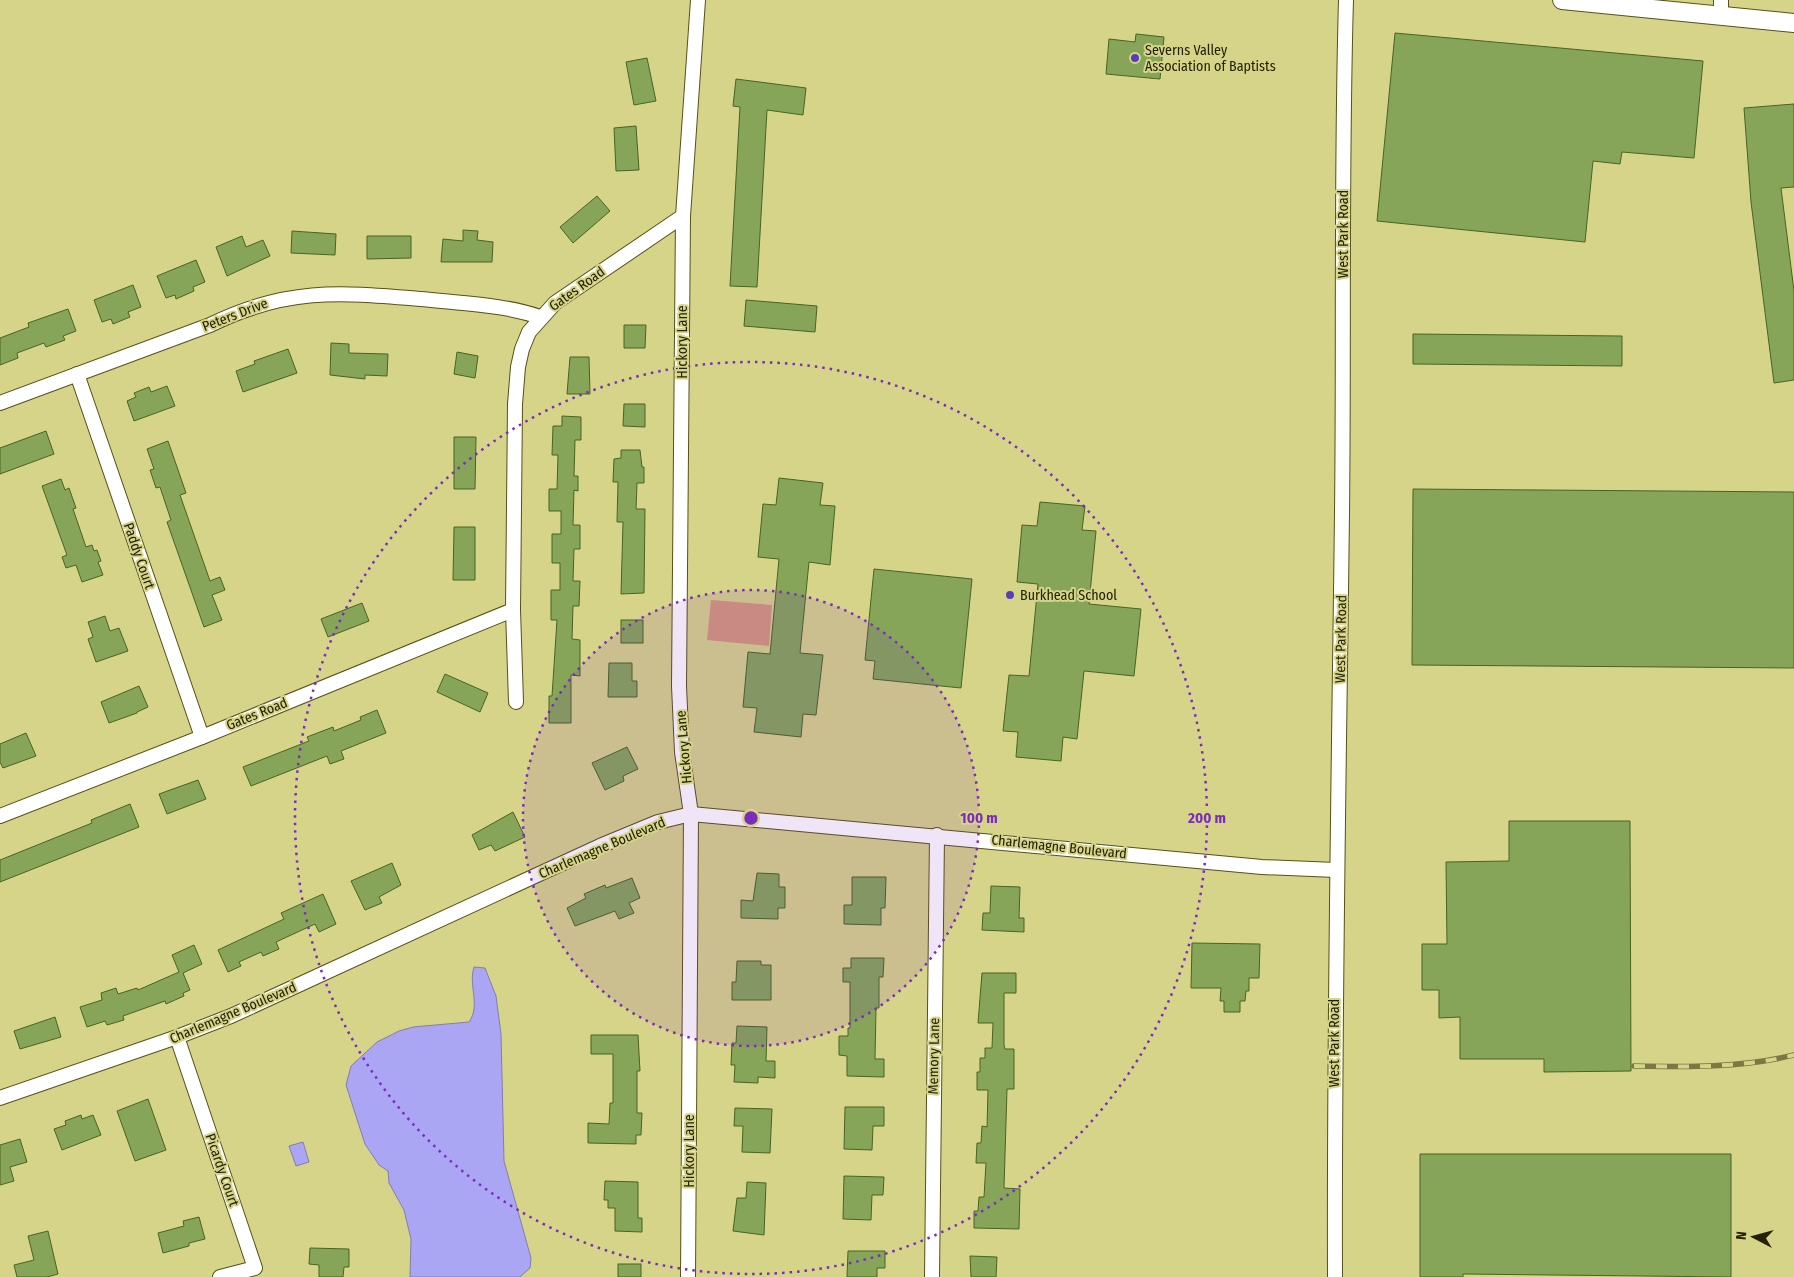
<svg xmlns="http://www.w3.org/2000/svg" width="1794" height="1277" viewBox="0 0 1794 1277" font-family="'Fira Sans Condensed',sans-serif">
	<rect width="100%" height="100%" fill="#d6d489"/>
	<path fill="#d3987b" d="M711,600L772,605L769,646L707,640Z"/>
	<g fill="#aba6f3" stroke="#827eab">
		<path d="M474,967L485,968L496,996L501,1034L504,1161L531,1258L530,1268L520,1277H410L411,1239L404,1210L389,1183L388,1171L379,1165L365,1144L346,1085L351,1066L377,1042L399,1031L413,1027L469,1022C481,1005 468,986 474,967Z"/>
		<path d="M303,1142L309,1162L296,1166L289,1146Z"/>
	</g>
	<g fill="#86a558" stroke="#4a6321">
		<path d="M1395,33L1703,61L1694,158L1622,152L1620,164L1593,161L1585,242L1377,221Z"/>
		<path d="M1136,34L1164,37L1160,79L1106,74L1109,39L1135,42Z"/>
		<path d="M647,58L656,101L634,105L626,62Z"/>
		<path d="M736,79L806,88L803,115L767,110L757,287L730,286L740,107L733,106Z"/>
		<path d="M1794,104V187L1781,188L1794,291V380L1774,383L1751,202L1744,108Z"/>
		<path d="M636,126L639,170L616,171L614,128Z"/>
		<path d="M597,196L610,211L573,243L560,227Z"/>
		<path d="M463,230L478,231L477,240L493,242L492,262H441L443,239L463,241Z"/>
		<path d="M292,231L336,234L335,255L291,253Z"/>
		<path d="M242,236L246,247L263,240L270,256L227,276L216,247Z"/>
		<path d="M367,236H411V258L367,259Z"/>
		<path d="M196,260L205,282L193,287L194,291L176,299L175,295L166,298L157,276Z"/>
		<path d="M133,285L141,307L128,312L130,317L113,324L111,319L102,322L94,300Z"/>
		<path d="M746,300L817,306L815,332L744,326Z"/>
		<path d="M68,309L76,331L63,336L65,340L46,347L44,343L17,353L18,358L0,365V338L29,327L28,323Z"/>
		<path d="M624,325H646L645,348H624Z"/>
		<path d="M1413,334L1622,336V366L1413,364Z"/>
		<path d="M331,343L349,344V353L388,354L387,376L365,375V379L330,375Z"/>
		<path d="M288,349L297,373L243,392L236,371L255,364L254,361Z"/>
		<path d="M457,352L478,356L475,378L454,374Z"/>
		<path d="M570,357H589L590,394H567Z"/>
		<path d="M167,386L175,406L134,421L127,401L136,397L134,393L149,387L151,392Z"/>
		<path d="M624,404H645V427L623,426Z"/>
		<path d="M562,416L581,417V440H575L574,476H578V491L574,490L573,525H580V549H574L573,581H580L579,606H573L572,639L580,640V676L571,675V723H549V696H552L557,620H551V590H560V563H552V534H561V511H549V489H557L558,455H552L553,426H562Z"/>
		<path d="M46,431L54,454L0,474V448Z"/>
		<path d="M454,437H476L475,489H454Z"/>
		<path d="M168,441L186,493L180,495L210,581L220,577L225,590L212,595L222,620L204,627L167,522L171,520L160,487L156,488L150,470L154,469L147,449Z"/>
		<path d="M621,450H640L642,467H644V483H637L636,509H645L644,593L621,594L623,522H617L618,482H613L614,459L621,458Z"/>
		<path d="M779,478L823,483L820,505L835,506L830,565L809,562L800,653L823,655L816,715L803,714L801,737L754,732L757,708L743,707L748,652L770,654L779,559L758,557L763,504L776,505Z"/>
		<path d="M61,479L65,490L69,488L76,508L73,509L86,547L92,545L94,551L97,550L101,561L98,562L103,575L82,582L76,565L66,568L62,557L67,555L42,486Z"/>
		<path d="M1413,489L1794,492V668L1412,665Z"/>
		<path d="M1040,502L1085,506L1082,530L1096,531L1089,604L1141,609L1134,676L1084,671L1077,739L1063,737L1061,761L1016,757L1018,732L1003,731L1009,675L1029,676L1038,584L1017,582L1022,525L1037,526Z"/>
		<path d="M454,527H475V580H453Z"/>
		<path d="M874,569L972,579L961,688L873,679L875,661L865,660Z"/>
		<path d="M362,603L369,621L328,637L321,619Z"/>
		<path d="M105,616L110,631L119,628L128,651L96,662L88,639L93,637L88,622Z"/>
		<rect x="621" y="620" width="22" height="23"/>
		<path d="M609,663H632V681H637V697H608Z"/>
		<path d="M445,674L488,693L480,712L437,692Z"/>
		<path d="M139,686L148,707L137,712V713L109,723L101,702Z"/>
		<path d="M377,710L386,733L341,751L344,759L330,764L327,756L251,786L243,767L309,741L307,737L333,727L334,731L361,720L360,717Z"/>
		<path d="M26,733L36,756L3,768L0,762V744Z"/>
		<path d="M627,747L638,769L623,776L624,781L605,790L592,763Z"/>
		<path d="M198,780L206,799L167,814L159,794Z"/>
		<path d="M130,804L139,827L0,882V860L92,823L91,820Z"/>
		<path d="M513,812L525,837L495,851L491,845L479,850L472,835Z"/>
		<path d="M1509,821H1630L1631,1071L1544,1072V1059H1460V1017L1439,1018V990H1422V944H1447L1446,862L1509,861Z"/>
		<path d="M392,863L401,885L379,897L382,903L365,910L351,881Z"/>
		<path d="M757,873L779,874V887H785V908H778V919L741,918V900L753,901Z"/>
		<path d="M852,877H886L885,908H881V925L844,924V905H852Z"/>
		<path d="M632,878L640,898L629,903L634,913L619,919L615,911L575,926L567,908L586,898L584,894L605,885L606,888Z"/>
		<path d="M991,886L1020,887L1019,918H1024V932L982,930L983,913H990Z"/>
		<path d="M323,894L336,924L319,932L315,924L276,942L279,949L263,956L261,952L239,962L241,966L228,972L218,950L284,919L281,913Z"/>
		<path d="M1192,943L1260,944L1259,978H1249V991H1246L1245,1001H1240V1012H1224V1001H1220L1221,988H1191Z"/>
		<path d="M194,945L202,964L183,973L190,990L183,993L184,996L166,1004L165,1001L123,1016L124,1020L107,1025L105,1021L87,1027L80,1007L102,1000L101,993L116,988L118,994L137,988L138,990L179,972L172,955Z"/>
		<path d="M851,958H884L883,977H879V1008H876L875,1059H884V1077L847,1076V1056L839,1055V1036H848V1028H850V982H843V968H851Z"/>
		<path d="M737,961H761V965H771V1000H732V982H736Z"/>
		<path d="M982,973H1016V993H1004V1045L1005,1049H1014V1089H1007L1004,1188L1020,1189L1019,1229L974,1228V1211H978L979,1197H984L986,1163H976L977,1143H981L982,1126L987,1127L988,1090H977V1072H980V1058H985V1048H992L993,1023H978Z"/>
		<path d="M55,1017L61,1037L20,1049L14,1031Z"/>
		<path d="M737,1026L767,1027L766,1061H775V1078L758,1077V1083L734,1082L735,1065H731L732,1043H736Z"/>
		<path d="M591,1035H638L640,1071H637V1113H642L641,1135H636V1144L588,1143V1123L609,1124L610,1103H613V1054H591Z"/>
		<path d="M148,1099L166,1150L135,1161L117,1111Z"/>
		<path d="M845,1107H884V1126H873L872,1150L844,1149Z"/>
		<path d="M735,1108L772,1109L770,1153L742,1152L743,1126H734Z"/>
		<path d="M81,1115L82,1119L93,1115L101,1135L62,1150L54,1129L66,1125L65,1121Z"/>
		<path d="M20,1139L27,1162L10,1167L14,1181L0,1185V1145Z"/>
		<path d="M1420,1154H1731V1277L1463,1274V1277H1420Z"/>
		<path d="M844,1176L884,1177L883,1195H872L871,1220L843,1219Z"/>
		<path d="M605,1181L638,1182V1218H642V1232L615,1231V1208H608V1200H604Z"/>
		<path d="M747,1182L766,1183L764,1235L733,1231L737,1198H746Z"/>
		<path d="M199,1217L205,1239L189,1243V1246L163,1253L158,1233L184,1226L183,1221Z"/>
		<path d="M48,1231L58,1274L47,1277H17L14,1265L34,1260L28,1236Z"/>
		<path d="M310,1248L349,1249V1267H344L343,1277H319V1265L309,1264Z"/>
		<path d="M848,1251H885V1268H877V1277H847Z"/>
		<path d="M970,1256L997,1257L996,1277H971Z"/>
		<rect x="618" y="1264" width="23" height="13"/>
	</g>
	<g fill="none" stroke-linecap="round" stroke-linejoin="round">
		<g stroke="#545219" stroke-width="16">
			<g id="minor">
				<path d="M1721,0V16"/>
				<path d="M683,216L679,686L682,752L691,814L688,1277"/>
				<path d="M77,374L202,737"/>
				<path d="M0,403L210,325C291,285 346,293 432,300C469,304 505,305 540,317"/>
				<path d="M513,610L516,702"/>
				<path d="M0,816L202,737L513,610L515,404L518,367L522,349L529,332L555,303L683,216L698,0"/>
				<path d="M177,1037L255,1268L220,1277"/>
				<path d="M0,1098L177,1037L231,1016L600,846L658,822L691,814L1262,867L1336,870"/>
				<path d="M932,1277L937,835"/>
				<path d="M1335,1277C1334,1022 1339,768 1342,513C1344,342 1341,171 1346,0"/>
			</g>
		</g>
		<g stroke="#545219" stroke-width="20">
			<path id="tertiary" d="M1562,0L1794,23"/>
		</g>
		<use href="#minor" stroke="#fff" stroke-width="14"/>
		<use href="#tertiary" stroke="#fff" stroke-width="18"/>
		<g stroke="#7a7844" stroke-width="5.5">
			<path id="rail" d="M1634,1066C1688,1067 1742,1068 1794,1055"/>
		</g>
		<use href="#rail" stroke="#d6d489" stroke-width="4" stroke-dasharray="11" stroke-linecap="butt"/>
	</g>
	<circle cx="751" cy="818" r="228" fill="#7b2cbf" fill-opacity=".12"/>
	<g fill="none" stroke="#7b2cbf" stroke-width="2.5" stroke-dasharray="2.5 5">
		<circle cx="751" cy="818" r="228"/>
		<circle cx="751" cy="818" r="456"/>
	</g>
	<g fill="#583eb6" stroke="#d6d489" stroke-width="2">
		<circle cx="1135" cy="58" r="5"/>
		<circle cx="1010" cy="595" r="5"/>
	</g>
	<g text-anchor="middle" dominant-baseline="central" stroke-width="4" stroke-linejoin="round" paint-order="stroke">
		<g font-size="14" fill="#222102" stroke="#d6d489" text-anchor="start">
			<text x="1145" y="50">Severns Valley<tspan x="1145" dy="16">Association of Baptists</tspan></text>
			<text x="1020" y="595">Burkhead School</text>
		</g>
		<g font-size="14" fill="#222102" stroke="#d6d489">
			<text transform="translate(1343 234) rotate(-90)">West Park Road</text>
			<text transform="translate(577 289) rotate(-36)">Gates Road</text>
			<text transform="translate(235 315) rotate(-21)">Peters Drive</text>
			<text transform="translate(682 342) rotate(-90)">Hickory Lane</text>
			<text transform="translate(139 556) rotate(71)">Paddy Court</text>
			<text transform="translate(1341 639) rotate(-89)">West Park Road</text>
			<text transform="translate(257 714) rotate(-22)">Gates Road</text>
			<text transform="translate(684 747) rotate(-95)">Hickory Lane</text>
			<text transform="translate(1059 847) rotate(6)">Charlemagne Boulevard</text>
			<text transform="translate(602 848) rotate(-23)">Charlemagne Boulevard</text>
			<text transform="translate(233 1013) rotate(-23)">Charlemagne Boulevard</text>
			<text transform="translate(1334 1043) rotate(-90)">West Park Road</text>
			<text transform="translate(934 1056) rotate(-89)">Memory Lane</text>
			<text transform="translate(689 1151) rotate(-90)">Hickory Lane</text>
			<text transform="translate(222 1170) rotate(71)">Picardy Court</text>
		</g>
	</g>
	<circle cx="751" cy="818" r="8" fill="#7b2cbf" stroke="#d6d489" stroke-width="2.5"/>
	<g font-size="15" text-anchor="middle" font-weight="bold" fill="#7b2cbf" stroke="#d6d489" stroke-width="4" stroke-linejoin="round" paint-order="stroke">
		<text x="979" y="823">100 m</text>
		<text x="1207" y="823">200 m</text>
	</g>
	<g transform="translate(1754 1237) rotate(276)" stroke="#d6d489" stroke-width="4" paint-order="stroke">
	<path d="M0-4L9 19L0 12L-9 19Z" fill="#222102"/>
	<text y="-8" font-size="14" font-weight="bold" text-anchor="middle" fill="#222102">N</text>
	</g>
</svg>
